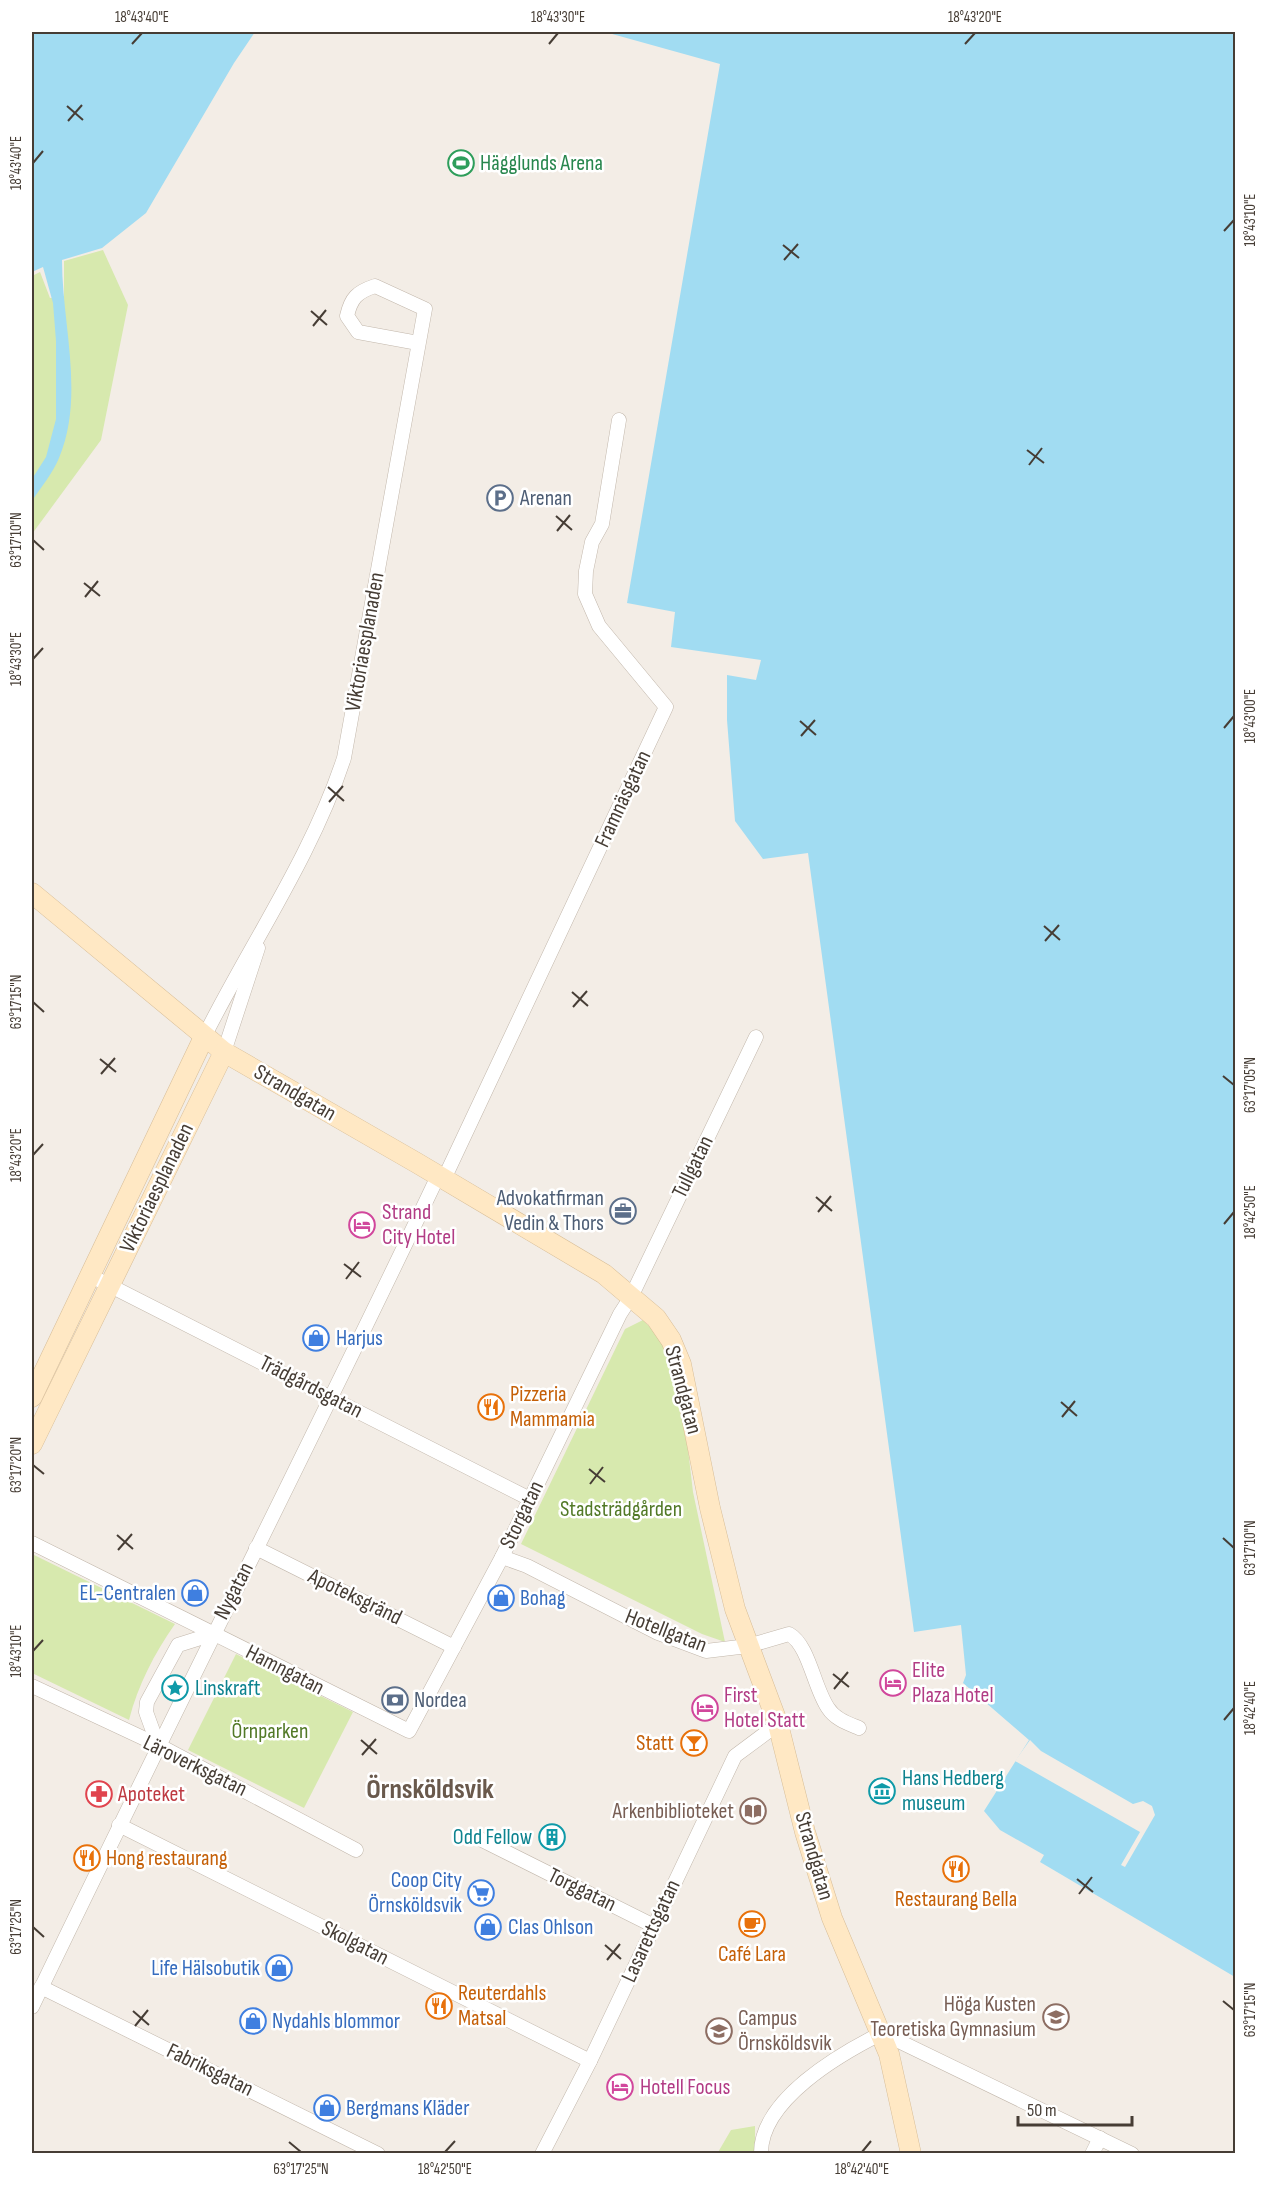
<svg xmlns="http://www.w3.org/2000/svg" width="1267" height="2185" viewBox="0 0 1267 2185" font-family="'Sofia Sans Condensed',sans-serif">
	<rect width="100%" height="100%" fill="#f3ede6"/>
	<g fill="#d7e9ae">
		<path d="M103,250L128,305L101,440L32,534V276L40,272L50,298L64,296V261Z"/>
		<path d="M643,1320L664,1342L682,1398L693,1492L725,1642L702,1634L521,1544L625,1329Z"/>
		<path d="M32,1554L175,1624C154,1654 138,1685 129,1720L32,1673Z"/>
		<path d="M236,1654L353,1712L304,1808L188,1750Z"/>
		<path d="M755,2126V2153L717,2154L731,2130Z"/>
	</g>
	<g fill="#a1dcf2">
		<path d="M32,32H255L234,63L146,213L102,248L62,260C62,325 85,396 59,458C53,473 41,487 32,501V479L46,457L56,419V341L53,303L43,267L32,272Z"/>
		<path d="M605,32H1235V1977L1040,1862L1044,1855L1000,1830L984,1811L1029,1740L963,1683L966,1675L961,1625L914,1632L808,853L763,859L735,821L727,720V675L756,680L761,660L671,647L675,612L627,603L720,64Z"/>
	</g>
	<path fill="#f3ede6" d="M1030,1740L1041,1751L1133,1804L1143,1801L1152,1806L1155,1815L1125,1867L1121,1865L1140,1832L1015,1761Z"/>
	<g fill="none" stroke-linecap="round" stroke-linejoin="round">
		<g stroke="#c2b7ab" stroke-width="15">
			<g id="minor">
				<path d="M204,1037C250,945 312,856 344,758L425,309L375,286C357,292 351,298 347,316L358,332L418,343"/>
				<path d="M224,1052L258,948"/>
				<path d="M444,1179L666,707L599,626L585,594L586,571L592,542L602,524L619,420"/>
				<path d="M91,1276L530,1499"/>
				<path d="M32,1543L409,1731L502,1557L620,1314L631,1297L756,1037"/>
				<path d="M256,1548L454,1647"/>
				<path d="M502,1557L527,1566L658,1633L706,1651L748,1646L789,1634C809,1645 814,1688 828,1708C835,1719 847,1723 859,1728"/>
				<path d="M32,1686L158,1745L356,1850"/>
				<path d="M158,1745L146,1712L147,1702L178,1645L213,1634"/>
				<path d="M119,1825L590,2061"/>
				<path d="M478,1838L654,1926"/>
				<path d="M41,1987L378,2154"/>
				<path d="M32,2007C165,1729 306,1454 438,1176"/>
				<path d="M542,2154L590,2061L735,1756L778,1724"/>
				<path d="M761,2154C760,2100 840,2054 882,2033L1132,2154"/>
				<path d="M1092,2154L1100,2138"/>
			</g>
		</g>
		<g stroke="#d7bd97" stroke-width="21">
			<g id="secondary">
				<path d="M32,893L224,1052L417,1163L604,1274L656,1318L671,1340L681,1364L710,1508L735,1609L778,1724L805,1832L832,1918L889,2054L911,2154"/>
				<path d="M32,1397L204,1037"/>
				<path d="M32,1444L224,1052"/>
			</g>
		</g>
		<use href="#minor" stroke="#fff" stroke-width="14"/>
		<use href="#secondary" stroke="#ffe8c4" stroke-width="20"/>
	</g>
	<path fill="none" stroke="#463d35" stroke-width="2" d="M132,44L142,33M549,44L558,33M965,44L975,33M67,106L83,120M68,121L82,105M33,163L43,151M1224,231L1234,220M783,245L799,258M784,260L798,244M311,311L327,325M313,326L326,310M1027,450L1044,463M1029,465L1042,448M556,516L572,530M557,531L570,515M33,540L44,550M84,583L100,596M85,597L98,581M33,659L43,648M800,721L816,735M1224,728L1234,716M801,736L815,720M328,787L344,801M329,802L343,786M1044,926L1060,940M1045,941L1059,925M572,992L588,1006M33,1002L44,1012M573,1007L587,991M100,1059L116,1072M101,1074L115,1058M1223,1076L1234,1085M33,1155L43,1144M816,1197L832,1211M818,1212L831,1196M1224,1224L1234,1212M344,1264L361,1277M346,1279L359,1262M1061,1402L1077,1416M1062,1417L1075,1401M33,1465L44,1474M589,1469L605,1482M590,1484L603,1467M117,1535L133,1549M1223,1538L1234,1548M118,1550L132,1534M33,1651L43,1640M833,1674L849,1687M834,1689L848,1672M1224,1720L1234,1708M361,1740L377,1754M362,1755L376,1739M1077,1879L1093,1892M1079,1894L1092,1877M33,1927L44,1937M605,1945L621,1959M607,1960L620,1944M1223,2001L1234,2010M133,2011L149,2025M135,2026L148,2010M289,2142L301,2152M445,2152L455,2141M862,2152L871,2141"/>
	<defs>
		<g id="stadium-ring" transform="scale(1.35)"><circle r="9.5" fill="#fff" stroke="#2e9e5b" stroke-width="1.5"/><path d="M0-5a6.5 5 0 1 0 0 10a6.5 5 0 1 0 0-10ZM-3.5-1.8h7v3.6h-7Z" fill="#2e9e5b"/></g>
		<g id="parking-ring" transform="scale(1.35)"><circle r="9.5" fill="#fff" stroke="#5c6f8a" stroke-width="1.5"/><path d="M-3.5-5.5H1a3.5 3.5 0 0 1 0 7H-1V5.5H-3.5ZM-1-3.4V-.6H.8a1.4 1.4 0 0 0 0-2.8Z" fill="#5c6f8a"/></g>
		<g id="office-ring" transform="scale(1.35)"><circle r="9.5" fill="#fff" stroke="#5c6f8a" stroke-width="1.5"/><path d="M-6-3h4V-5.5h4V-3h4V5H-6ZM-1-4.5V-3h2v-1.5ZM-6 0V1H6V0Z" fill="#5c6f8a"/></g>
		<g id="hotel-ring" transform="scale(1.35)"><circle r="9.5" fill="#fff" stroke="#d1479c" stroke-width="1.5"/><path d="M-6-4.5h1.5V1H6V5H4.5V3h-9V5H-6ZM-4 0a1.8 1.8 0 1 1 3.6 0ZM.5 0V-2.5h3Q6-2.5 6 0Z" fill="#d1479c"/></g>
		<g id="shop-ring" transform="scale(1.35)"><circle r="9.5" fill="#fff" stroke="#3f7fe0" stroke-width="1.5"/><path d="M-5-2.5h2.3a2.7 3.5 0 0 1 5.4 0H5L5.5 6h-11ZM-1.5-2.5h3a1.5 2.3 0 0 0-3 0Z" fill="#3f7fe0"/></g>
		<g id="restaurant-ring" transform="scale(1.35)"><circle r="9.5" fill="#fff" stroke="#e8710a" stroke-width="1.5"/><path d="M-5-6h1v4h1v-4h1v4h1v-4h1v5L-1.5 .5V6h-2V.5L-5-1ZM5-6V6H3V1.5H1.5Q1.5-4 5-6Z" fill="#e8710a"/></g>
		<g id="sight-ring" transform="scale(1.35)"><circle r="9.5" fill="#fff" stroke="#0f9aa8" stroke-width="1.5"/><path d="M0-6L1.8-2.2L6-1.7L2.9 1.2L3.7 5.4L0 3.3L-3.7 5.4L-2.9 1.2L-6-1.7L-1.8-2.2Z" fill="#0f9aa8"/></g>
		<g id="bank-ring" transform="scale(1.35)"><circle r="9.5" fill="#fff" stroke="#5c6f8a" stroke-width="1.5"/><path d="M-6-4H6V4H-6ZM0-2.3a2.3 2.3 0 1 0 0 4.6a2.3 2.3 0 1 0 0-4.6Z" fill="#5c6f8a"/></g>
		<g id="bar-ring" transform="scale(1.35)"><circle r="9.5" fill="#fff" stroke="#e8710a" stroke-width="1.5"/><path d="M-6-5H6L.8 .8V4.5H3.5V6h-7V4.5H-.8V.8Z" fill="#e8710a"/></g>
		<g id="museum-ring" transform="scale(1.35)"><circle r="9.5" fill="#fff" stroke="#0f9aa8" stroke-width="1.5"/><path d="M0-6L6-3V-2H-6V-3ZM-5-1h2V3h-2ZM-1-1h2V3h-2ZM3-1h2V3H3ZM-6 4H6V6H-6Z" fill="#0f9aa8"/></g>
		<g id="pharmacy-ring" transform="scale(1.35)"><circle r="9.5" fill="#fff" stroke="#e0444e" stroke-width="1.5"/><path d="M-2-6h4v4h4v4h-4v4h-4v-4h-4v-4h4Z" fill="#e0444e"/></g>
		<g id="library-ring" transform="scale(1.35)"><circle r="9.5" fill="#fff" stroke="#8d6e63" stroke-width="1.5"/><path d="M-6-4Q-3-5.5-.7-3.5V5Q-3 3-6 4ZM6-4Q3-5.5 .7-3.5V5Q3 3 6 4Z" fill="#8d6e63"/></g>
		<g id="building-ring" transform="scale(1.35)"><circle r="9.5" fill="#fff" stroke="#0f9aa8" stroke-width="1.5"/><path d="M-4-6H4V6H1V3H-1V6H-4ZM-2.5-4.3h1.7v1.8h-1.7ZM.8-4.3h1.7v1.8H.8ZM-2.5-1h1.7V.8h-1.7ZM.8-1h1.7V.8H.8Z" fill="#0f9aa8"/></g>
		<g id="supermarket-ring" transform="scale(1.35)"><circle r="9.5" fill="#fff" stroke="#3f7fe0" stroke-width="1.5"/><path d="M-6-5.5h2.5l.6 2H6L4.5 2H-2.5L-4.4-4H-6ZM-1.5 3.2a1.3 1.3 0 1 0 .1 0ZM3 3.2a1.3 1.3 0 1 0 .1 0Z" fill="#3f7fe0"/></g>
		<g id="cafe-ring" transform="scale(1.35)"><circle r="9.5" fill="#fff" stroke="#e8710a" stroke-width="1.5"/><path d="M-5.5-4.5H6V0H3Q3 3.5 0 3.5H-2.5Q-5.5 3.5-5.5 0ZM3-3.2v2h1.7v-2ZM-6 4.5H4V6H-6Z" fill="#e8710a"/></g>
		<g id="school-ring" transform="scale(1.35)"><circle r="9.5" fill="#fff" stroke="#8d6e63" stroke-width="1.5"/><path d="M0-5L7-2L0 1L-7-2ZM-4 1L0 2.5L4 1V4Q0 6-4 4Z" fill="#8d6e63"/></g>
		<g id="university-ring" transform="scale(1.35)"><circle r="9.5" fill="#fff" stroke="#8d6e63" stroke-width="1.5"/><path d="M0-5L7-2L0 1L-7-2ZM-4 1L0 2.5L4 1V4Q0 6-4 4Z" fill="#8d6e63"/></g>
	</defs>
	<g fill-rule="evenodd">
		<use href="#stadium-ring" x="461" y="163"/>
		<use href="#parking-ring" x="500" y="498"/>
		<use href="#office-ring" x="623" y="1211"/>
		<use href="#hotel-ring" x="362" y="1225"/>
		<use href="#shop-ring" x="316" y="1338"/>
		<use href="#restaurant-ring" x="491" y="1407"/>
		<use href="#shop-ring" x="195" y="1593"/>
		<use href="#shop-ring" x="501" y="1598"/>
		<use href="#hotel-ring" x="893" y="1683"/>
		<use href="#sight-ring" x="175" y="1688"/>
		<use href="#bank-ring" x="395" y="1700"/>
		<use href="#hotel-ring" x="705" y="1708"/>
		<use href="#bar-ring" x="694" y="1743"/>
		<use href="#museum-ring" x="882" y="1791"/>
		<use href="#pharmacy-ring" x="99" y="1794"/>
		<use href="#library-ring" x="753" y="1811"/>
		<use href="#building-ring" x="552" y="1837"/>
		<use href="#restaurant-ring" x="87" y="1858"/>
		<use href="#restaurant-ring" x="956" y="1869"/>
		<use href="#supermarket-ring" x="481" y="1893"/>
		<use href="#cafe-ring" x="752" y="1924"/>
		<use href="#shop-ring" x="488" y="1927"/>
		<use href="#shop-ring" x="279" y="1968"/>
		<use href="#restaurant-ring" x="439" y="2006"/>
		<use href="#school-ring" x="1056" y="2017"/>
		<use href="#shop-ring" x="253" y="2021"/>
		<use href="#university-ring" x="719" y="2031"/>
		<use href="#hotel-ring" x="620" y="2087"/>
		<use href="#shop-ring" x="327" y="2108"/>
	</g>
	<g text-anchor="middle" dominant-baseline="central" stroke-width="5" stroke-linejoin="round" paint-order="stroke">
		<g font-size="22" fill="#27864d" stroke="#fff" text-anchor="start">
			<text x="480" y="163">Hägglunds Arena</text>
		</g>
		<g font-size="22" fill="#4e5e75" stroke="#fff" text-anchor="start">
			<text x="520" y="498">Arenan</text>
			<text x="604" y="1198" text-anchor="end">Advokatfirman<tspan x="604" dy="25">Vedin &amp; Thors</tspan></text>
			<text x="414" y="1700">Nordea</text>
		</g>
		<g font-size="22" fill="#463d35" stroke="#fff">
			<text transform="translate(365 642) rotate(-80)">Viktoriaesplanaden</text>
			<text transform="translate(623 799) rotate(-65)">Framnäsgatan</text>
			<text transform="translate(295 1093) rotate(30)">Strandgatan</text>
			<text transform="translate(693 1167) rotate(-64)">Tullgatan</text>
			<text transform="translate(157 1188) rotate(-64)">Viktoriaesplanaden</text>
			<text transform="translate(311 1387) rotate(27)">Trädgårdsgatan</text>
			<text transform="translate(683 1390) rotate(75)">Strandgatan</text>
			<text transform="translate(522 1515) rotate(-64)">Storgatan</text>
			<text transform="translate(234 1591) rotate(-63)">Nygatan</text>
			<text transform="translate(355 1597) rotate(26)">Apoteksgränd</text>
			<text transform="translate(666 1631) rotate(21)">Hotellgatan</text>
			<text transform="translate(285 1670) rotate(27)">Hamngatan</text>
			<text transform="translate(195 1766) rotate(26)">Läroverksgatan</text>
			<text transform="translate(814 1856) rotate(74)">Strandgatan</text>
			<text transform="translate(582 1890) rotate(26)">Torggatan</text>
			<text transform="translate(651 1931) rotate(-65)">Lasarettsgatan</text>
			<text transform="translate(355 1943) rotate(27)">Skolgatan</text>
			<text transform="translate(210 2070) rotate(26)">Fabriksgatan</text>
		</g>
		<g font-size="22" fill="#b23c85" stroke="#fff" text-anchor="start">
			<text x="382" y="1212">Strand<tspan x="382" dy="25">City Hotel</tspan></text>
			<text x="912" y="1670">Elite<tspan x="912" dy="25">Plaza Hotel</tspan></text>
			<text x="724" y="1695">First<tspan x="724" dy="25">Hotel Statt</tspan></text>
			<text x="640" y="2087">Hotell Focus</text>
		</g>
		<g font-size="22" fill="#366cbe" stroke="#fff" text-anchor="start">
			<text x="336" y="1338">Harjus</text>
			<text x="176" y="1593" text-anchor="end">EL-Centralen</text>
			<text x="520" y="1598">Bohag</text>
			<text x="462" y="1880" text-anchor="end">Coop City<tspan x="462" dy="25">Örnsköldsvik</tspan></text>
			<text x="508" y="1927">Clas Ohlson</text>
			<text x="260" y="1968" text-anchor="end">Life Hälsobutik</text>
			<text x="272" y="2021">Nydahls blommor</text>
			<text x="346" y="2108">Bergmans Kläder</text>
		</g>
		<g font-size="22" fill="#c56008" stroke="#fff" text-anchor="start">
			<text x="510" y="1394">Pizzeria<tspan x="510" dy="25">Mammamia</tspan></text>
			<text x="674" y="1743" text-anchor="end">Statt</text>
			<text x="106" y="1858">Hong restaurang</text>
			<text x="956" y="1899" text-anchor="middle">Restaurang Bella</text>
			<text x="752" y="1954" text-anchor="middle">Café Lara</text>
			<text x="458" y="1993">Reuterdahls<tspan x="458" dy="25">Matsal</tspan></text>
		</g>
		<g font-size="22" fill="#527927" stroke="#fff">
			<text x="621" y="1509">Stadsträdgården</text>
			<text x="270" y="1731">Örnparken</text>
		</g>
		<g font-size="22" fill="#0d838f" stroke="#fff" text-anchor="start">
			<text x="195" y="1688">Linskraft</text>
			<text x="902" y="1778">Hans Hedberg<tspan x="902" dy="25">museum</tspan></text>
			<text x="532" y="1837" text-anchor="end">Odd Fellow</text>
		</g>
		<g font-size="22" fill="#be3a42" stroke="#fff" text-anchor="start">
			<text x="118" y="1794">Apoteket</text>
		</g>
		<g font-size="22" fill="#785e54" stroke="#fff" text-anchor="end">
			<text x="734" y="1811">Arkenbiblioteket</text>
			<text x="1036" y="2004">Höga Kusten<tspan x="1036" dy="25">Teoretiska Gymnasium</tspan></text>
			<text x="738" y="2018" text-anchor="start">Campus<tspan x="738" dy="25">Örnsköldsvik</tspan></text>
		</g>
		<g font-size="28" font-weight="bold" fill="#69594c" stroke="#fff">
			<text x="430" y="1789">Örnsköldsvik</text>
		</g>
	</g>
	<rect width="1267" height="2185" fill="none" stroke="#ffffff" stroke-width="66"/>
	<path d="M1018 2116v9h114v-9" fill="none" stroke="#463d35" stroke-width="3"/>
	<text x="1027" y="2116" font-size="18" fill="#463d35" stroke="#ffffff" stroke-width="4.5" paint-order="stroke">50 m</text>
	<rect x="33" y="33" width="1201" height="2119" fill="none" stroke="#463d35" stroke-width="2"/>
	<g font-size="15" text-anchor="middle" fill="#463d35">
		<text x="142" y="22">18°43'40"E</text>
		<text x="558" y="22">18°43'30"E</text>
		<text x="975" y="22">18°43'20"E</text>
		<text transform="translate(16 163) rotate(-90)" y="5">18°43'40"E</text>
		<text transform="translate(1250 220) rotate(-90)" y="5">18°43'10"E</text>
		<text transform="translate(16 540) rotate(-90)" y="5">63°17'10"N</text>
		<text transform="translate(16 659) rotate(-90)" y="5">18°43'30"E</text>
		<text transform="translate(1250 716) rotate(-90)" y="5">18°43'00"E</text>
		<text transform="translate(16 1002) rotate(-90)" y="5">63°17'15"N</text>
		<text transform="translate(1250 1085) rotate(-90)" y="5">63°17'05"N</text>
		<text transform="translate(16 1155) rotate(-90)" y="5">18°43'20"E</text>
		<text transform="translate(1250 1212) rotate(-90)" y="5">18°42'50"E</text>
		<text transform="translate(16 1465) rotate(-90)" y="5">63°17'20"N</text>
		<text transform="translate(1250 1548) rotate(-90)" y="5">63°17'10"N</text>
		<text transform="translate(16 1651) rotate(-90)" y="5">18°43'10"E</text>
		<text transform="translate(1250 1708) rotate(-90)" y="5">18°42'40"E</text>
		<text transform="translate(16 1927) rotate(-90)" y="5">63°17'25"N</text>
		<text transform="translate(1250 2010) rotate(-90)" y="5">63°17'15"N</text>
		<text x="301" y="2174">63°17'25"N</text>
		<text x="445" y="2174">18°42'50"E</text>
		<text x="862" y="2174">18°42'40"E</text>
	</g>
</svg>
